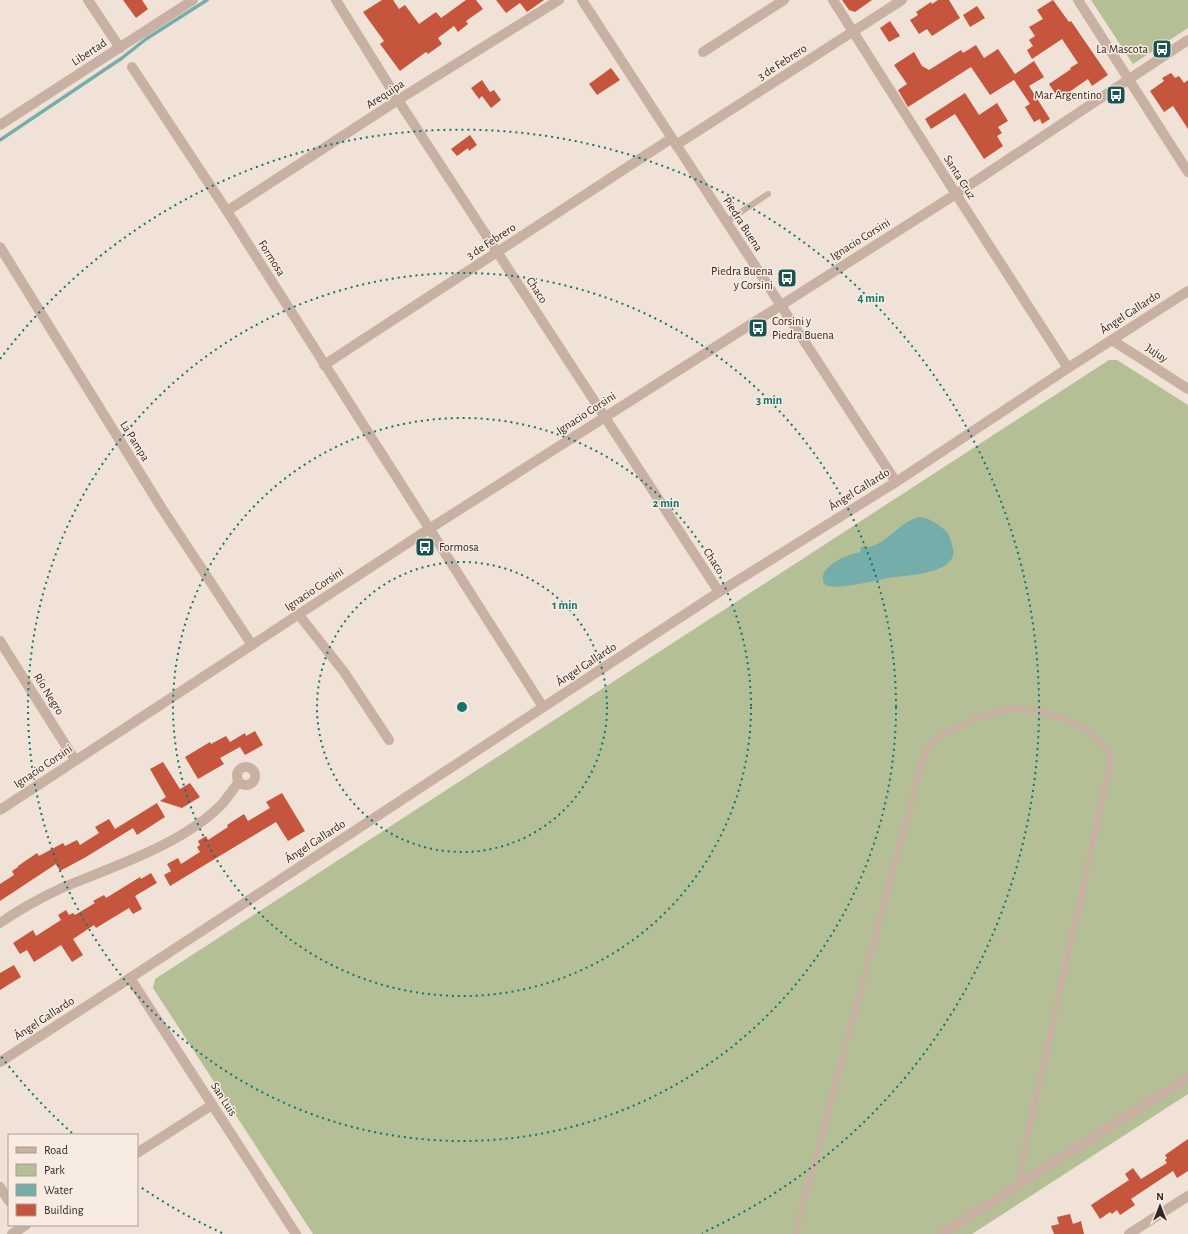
<svg xmlns="http://www.w3.org/2000/svg" width="1188" height="1234" viewBox="0 0 1188 1234" font-family="'Alegreya Sans',sans-serif">
	<rect width="100%" height="100%" fill="#f0e2d6"/>
	<g fill="#b4bf96">
		<path d="M1091,0H1188V28L1133,64Z"/>
		<path d="M1109,360H1117L1188,405V1094L972,1234H313L153,988L155,979Z"/>
	</g>
	<path fill="#75adab" d="M919,517C928,517 939,525 946,531C950,535 951,543 953,548C959,575 904,575 888,578C872,581 839,590 825,585C814,567 847,555 860,552L861,550L860,548L863,546C874,553 897,528 907,522C910,520 915,519 919,517Z"/>
	<g fill="none" stroke-linecap="round" stroke-linejoin="round">
		<path stroke="#75adab" stroke-width="3.5" d="M0,140L122,58L146,39L207,0"/>
	</g>
	<g fill="#c6553e">
		<path d="M123,0H142L148,9L136,18Z"/>
		<path d="M382,0H393L399,9L405,5L419,24L436,12L441,18L466,0H476L483,9L466,21L468,24L458,32L454,26L438,38L442,44L428,54L426,52L400,71L380,44L384,41L363,12Z"/>
		<path d="M496,0H544L527,12L520,3L506,13Z"/>
		<path d="M842,0H872L855,12L849,10Z"/>
		<path d="M938,0H949L960,18L932,36L927,29L919,34L910,20L918,15L916,12L931,2L932,4Z"/>
		<path d="M1053,0L1069,22L1071,21L1108,75L1092,86L1088,79L1059,99L1049,84L1071,69L1070,68L1078,63L1062,39L1032,59L1027,50L1033,46L1029,40L1035,36L1029,27L1043,19L1037,10Z"/>
		<path d="M977,6L985,18L970,27L963,15Z"/>
		<path d="M890,21L900,36L889,42L880,28Z"/>
		<path d="M976,45L984,58L998,49L1015,74L1034,61L1044,77L1029,86L1050,119L1042,124L1040,119L1034,122L1025,107L1030,104L1014,80L990,95L971,67L908,107L898,90L907,84L894,65L914,52L922,66L929,70L961,50L963,53Z"/>
		<path d="M611,68L620,80L597,95L589,84Z"/>
		<path d="M1171,73L1175,78L1179,76L1184,83L1188,80V129L1173,106L1164,112L1150,91L1164,81L1162,78Z"/>
		<path d="M482,80L490,92L494,90L501,100L491,108L482,96L479,99L471,88Z"/>
		<path d="M965,93L979,115L997,103L1008,121L998,127L1002,133L997,136L1003,146L984,159L955,114L931,129L925,119Z"/>
		<path d="M470,135L477,145L469,151L468,148L457,156L451,149Z"/>
		<path d="M255,731L263,745L245,755L240,747L220,758L224,764L198,779L185,757L210,742L211,744L226,736L230,742L245,733L246,736Z"/>
		<path d="M163,762L180,789L190,783L200,797L182,808L160,801L166,797L150,769Z"/>
		<path d="M282,793L305,831L288,841L276,822L170,886L164,875L171,871L167,864L178,858L181,864L200,852L197,847L200,845L198,841L206,836L208,840L228,827L227,825L244,814L248,821L270,808L266,802Z"/>
		<path d="M157,803L165,817L137,835L133,828L86,857L60,871L56,864L0,901V884L14,875L12,871L18,867V866L37,853L39,856L63,843L65,846L77,840L80,845L99,833L95,827L109,819L115,829Z"/>
		<path d="M151,873L157,883L135,896L142,909L133,914L129,908L96,928L94,925L73,939L83,955L72,962L61,945L34,962L27,950L20,954L13,943L33,930L36,936L61,920L58,915L66,910L69,915L73,913L75,915L95,903L93,901L104,895L106,898L140,877L141,879Z"/>
		<path d="M14,965L21,977L0,990V973Z"/>
		<path d="M1188,1139V1171L1177,1178L1173,1171L1131,1199L1135,1205L1120,1215L1117,1210L1112,1214L1110,1212L1100,1219L1091,1205L1129,1180L1125,1174L1133,1168L1141,1179L1167,1163L1165,1160L1167,1158L1165,1155Z"/>
		<path d="M1070,1214L1073,1224L1081,1221L1084,1234H1054L1051,1226L1059,1224L1057,1217Z"/>
	</g>
	<g fill="none" stroke-linecap="round" stroke-linejoin="round">
		<g stroke="#c8b1a2" stroke-width="6">
			<path d="M726,222L768,194"/>
			<path d="M795,1234L923,759C926,754 928,747 932,743C946,729 993,710 1013,709C1035,708 1062,717 1081,727C1088,730 1095,736 1100,742C1104,746 1109,751 1110,757C1111,760 1110,764 1110,766L1022,1161L1021,1182"/>
		</g>
		<g stroke="#c8b1a2" stroke-width="10">
			<path d="M88,0L120,48"/>
			<path d="M336,0L398,100L719,592"/>
			<path d="M582,0L896,482"/>
			<path d="M833,0L956,194L1068,368"/>
			<path d="M1078,0L1188,172"/>
			<path d="M703,52L784,0"/>
			<path d="M132,67L227,211L543,707"/>
			<path d="M0,125L193,0"/>
			<path d="M676,145L902,0"/>
			<path d="M227,211L398,100L559,0"/>
			<path d="M0,247L161,507L252,645"/>
			<path d="M1112,340L1188,389"/>
			<path d="M324,365L672,138"/>
			<path d="M299,615L344,672L389,740"/>
			<path d="M0,641L75,760"/>
			<circle cx="246" cy="776" r="9"/>
			<path d="M0,810L429,529L956,194L1188,40"/>
			<path d="M0,923C20,909 42,897 64,887C115,866 183,844 222,804C228,797 233,789 239,782"/>
			<path d="M130,978L296,1234"/>
			<path d="M0,1062L130,978L719,592L896,482L1068,368L1188,291"/>
			<path d="M137,1153L212,1105"/>
			<path d="M0,1187L9,1201"/>
			<path d="M12,1234L26,1225"/>
			<path d="M941,1234L1188,1077"/>
			<path d="M1129,1234L1188,1196"/>
		</g>
	</g>
	<g fill="none" stroke="#0f766e" stroke-width="2" stroke-dasharray="2 4">
		<circle cx="462" cy="707" r="145"/>
		<circle cx="462" cy="707" r="289"/>
		<circle cx="462" cy="707" r="434"/>
		<path d="M222 1233A578 578 0 0 1 139 1186M72 1133A578 578 0 0 1 0 1055M0 359A578 578 0 1 1 702 1233"/>
	</g>
	<defs>
		<g id="bus-square" transform="scale(1)"><rect x="-9" y="-9" width="18" height="18" rx="4" fill="#1b5353" stroke="#f8ece2"/><path d="M-5-6H5V4H4V6H2V4H-2V6H-4V4H-5ZM-3.5-4V0h7V-4ZM-3.5 1.2v1.5H-2V1.2ZM2 1.2v1.5H3.5V1.2Z" fill="#fff"/></g>
	</defs>
	<g fill-rule="evenodd">
		<use href="#bus-square" x="1162" y="49"/>
		<use href="#bus-square" x="1116" y="95"/>
		<use href="#bus-square" x="787" y="278"/>
		<use href="#bus-square" x="758" y="328"/>
		<use href="#bus-square" x="425" y="547"/>
	</g>
	<g text-anchor="middle" dominant-baseline="central" stroke-width="3" stroke-linejoin="round" paint-order="stroke">
		<g font-size="12" fill="#322824" stroke="#f8ece2" text-anchor="end">
			<text x="1148" y="49">La Mascota</text>
			<text x="1102" y="95">Mar Argentino</text>
			<text x="773" y="271">Piedra Buena<tspan x="773" dy="14">y Corsini</tspan></text>
			<text x="772" y="321" text-anchor="start">Corsini y<tspan x="772" dy="14">Piedra Buena</tspan></text>
			<text x="439" y="547" text-anchor="start">Formosa</text>
		</g>
		<g font-size="12" fill="#322824" stroke="#f8ece2">
			<text transform="translate(89 52) rotate(-33)">Libertad</text>
			<text transform="translate(782 62) rotate(-33)">3 de Febrero</text>
			<text transform="translate(385 94) rotate(-33)">Arequipa</text>
			<text transform="translate(960 177) rotate(58)">Santa Cruz</text>
			<text transform="translate(743 224) rotate(57)">Piedra Buena</text>
			<text transform="translate(860 239) rotate(-32)">Ignacio Corsini</text>
			<text transform="translate(491 241) rotate(-33)">3 de Febrero</text>
			<text transform="translate(272 258) rotate(58)">Formosa</text>
			<text transform="translate(537 290) rotate(57)">Chaco</text>
			<text transform="translate(1130 312) rotate(-33)">Ángel Gallardo</text>
			<text transform="translate(1157 353) rotate(33)">Jujuy</text>
			<text transform="translate(586 413) rotate(-33)">Ignacio Corsini</text>
			<text transform="translate(135 441) rotate(58)">La Pampa</text>
			<text transform="translate(859 489) rotate(-32)">Ángel Gallardo</text>
			<text transform="translate(714 561) rotate(57)">Chaco</text>
			<text transform="translate(314 589) rotate(-34)">Ignacio Corsini</text>
			<text transform="translate(586 664) rotate(-33)">Ángel Gallardo</text>
			<text transform="translate(49 694) rotate(58)">Río Negro</text>
			<text transform="translate(43 766) rotate(-34)">Ignacio Corsini</text>
			<text transform="translate(315 841) rotate(-33)">Ángel Gallardo</text>
			<text transform="translate(44 1018) rotate(-33)">Ángel Gallardo</text>
			<text transform="translate(224 1099) rotate(57)">San Luis</text>
		</g>
	</g>
	<circle cx="462" cy="707" r="6" fill="#0f766e" stroke="#f8ece2" stroke-width="2"/>
	<g font-size="12" text-anchor="middle" font-weight="bold" fill="#0f766e" stroke="#f8ece2" stroke-width="3" stroke-linejoin="round" paint-order="stroke">
		<text x="871" y="302">4 min</text>
		<text x="769" y="404">3 min</text>
		<text x="666" y="507">2 min</text>
		<text x="565" y="609">1 min</text>
	</g>
	<rect x="8" y="1134" width="130" height="92" fill="#f8ece2" stroke="#a99e96"/>
	<rect x="16" y="1147" width="20" height="6" fill="#c8b1a2" stroke="#a99e96"/>
	<text x="44" y="1154" font-size="12" fill="#322824">Road</text>
	<rect x="16" y="1164" width="20" height="12" fill="#b4bf96" stroke="#a99e96"/>
	<text x="44" y="1174" font-size="12" fill="#322824">Park</text>
	<rect x="16" y="1184" width="20" height="12" fill="#75adab" stroke="#a99e96"/>
	<text x="44" y="1194" font-size="12" fill="#322824">Water</text>
	<rect x="16" y="1204" width="20" height="12" fill="#c6553e" stroke="#a99e96"/>
	<text x="44" y="1214" font-size="12" fill="#322824">Building</text>
	<g transform="translate(1160 1206)" stroke="#f8ece2" stroke-width="3" paint-order="stroke">
	<path d="M0-3L7 15L0 10L-7 15Z" fill="#322824"/>
	<text y="-6" font-size="11" font-weight="bold" text-anchor="middle" fill="#322824">N</text>
	</g>
</svg>
